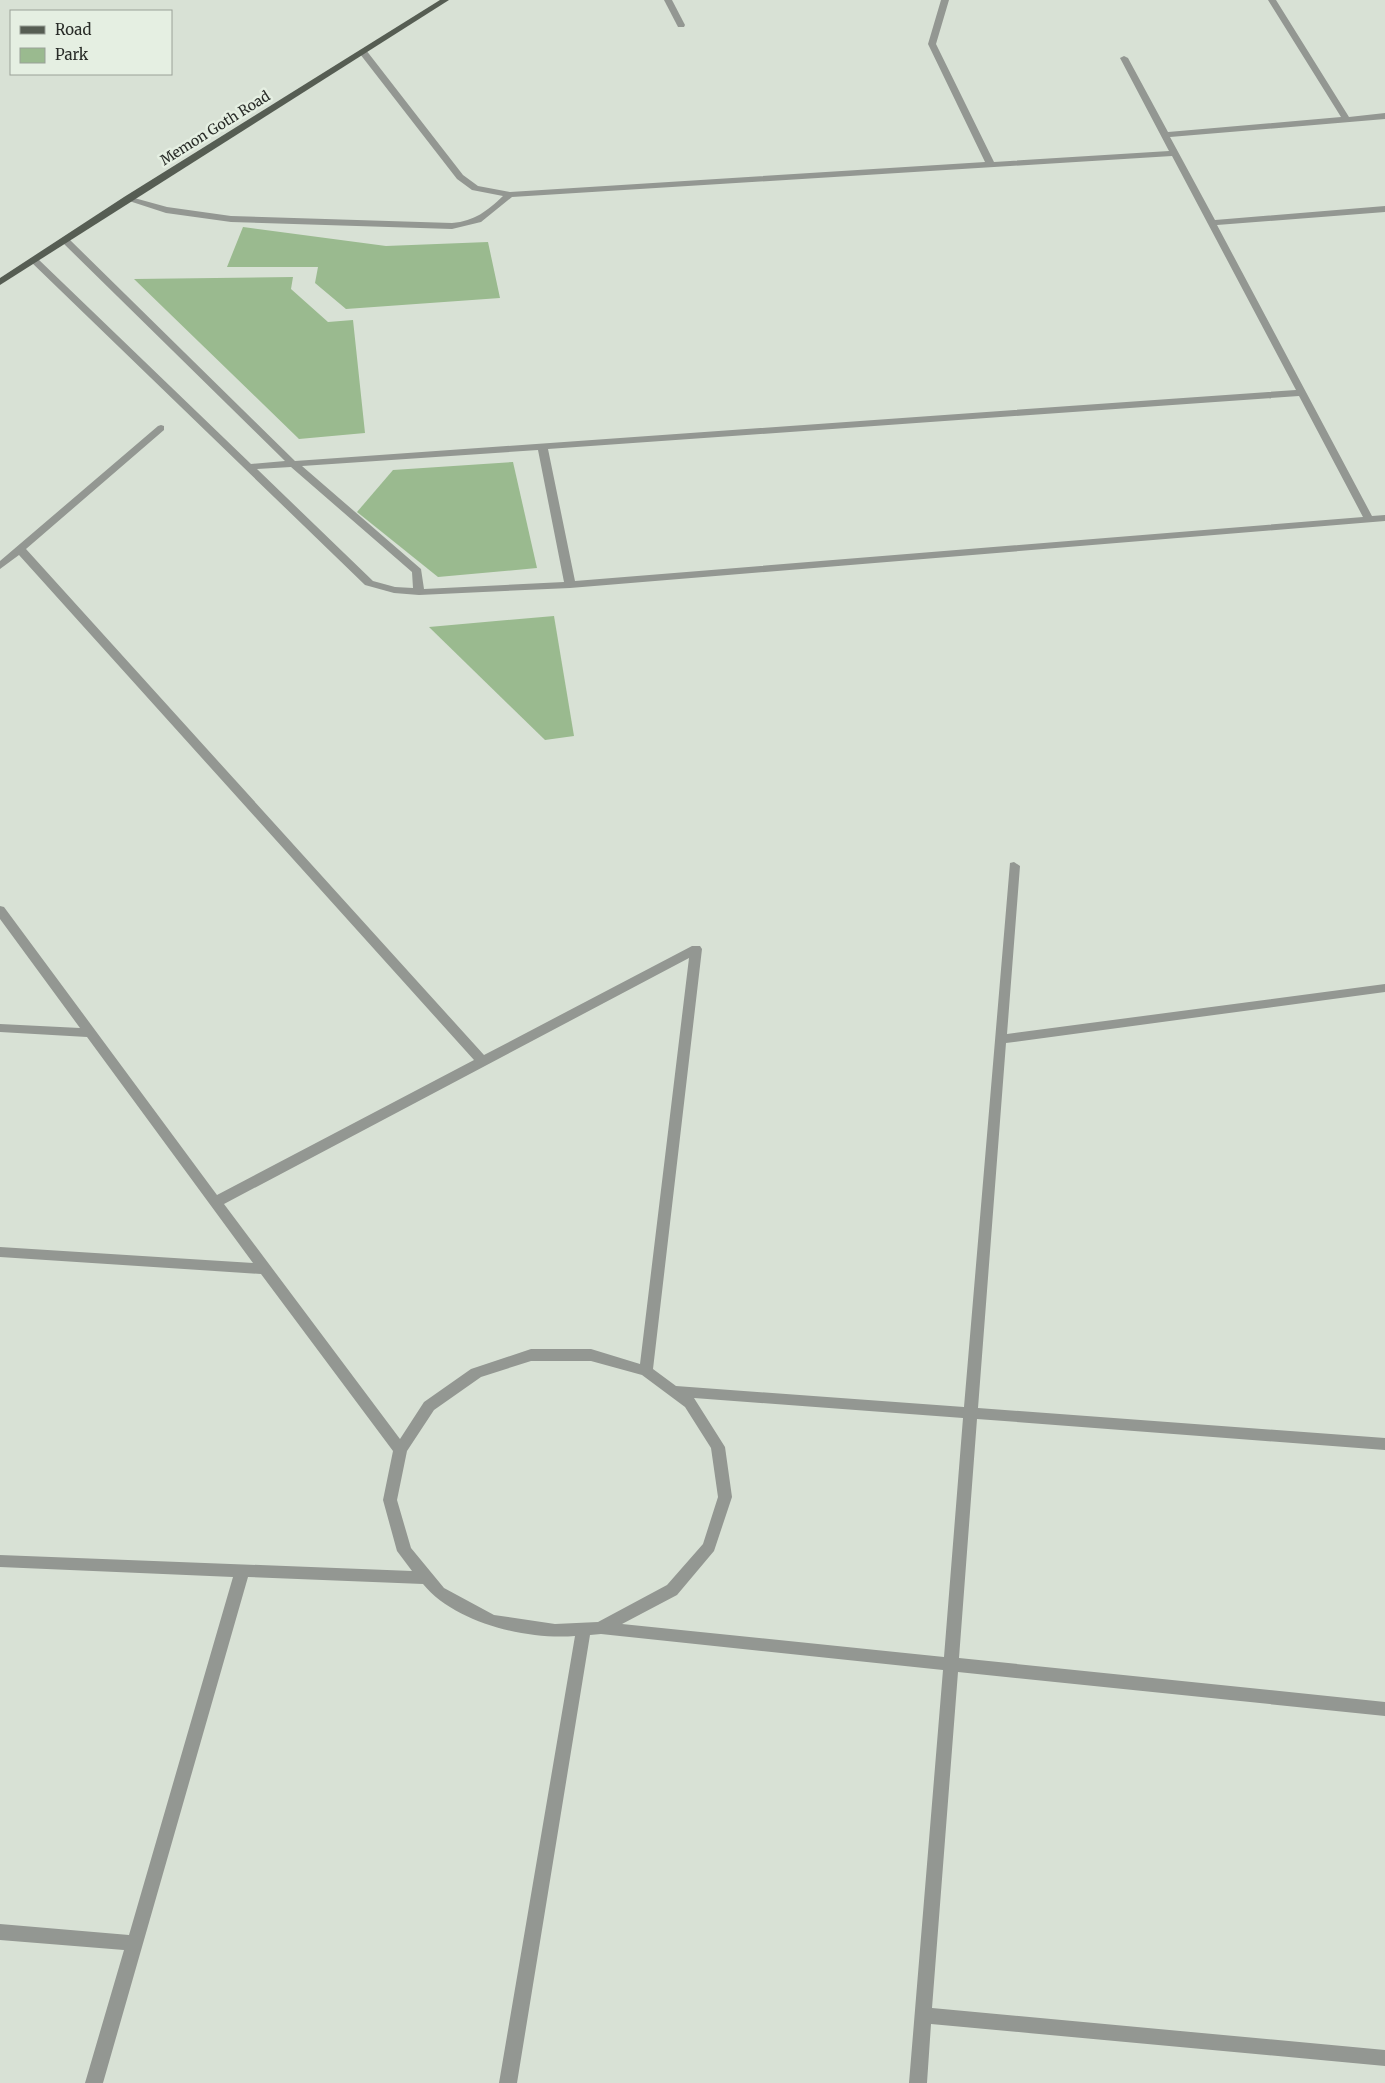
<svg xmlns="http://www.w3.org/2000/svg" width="1385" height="2083" viewBox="0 0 1385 2083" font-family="Merriweather,serif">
	<rect width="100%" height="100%" fill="#d8e1d5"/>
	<g fill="#9aba8f">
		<path d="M243,227L386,246L488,242L500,298L346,309L315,283L318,267H227Z"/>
		<path d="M293,277L291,289L328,322L353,320L365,433L299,439L134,279Z"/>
		<path d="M513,462L537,568L438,577L357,512L393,470Z"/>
		<path d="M554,616L574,736L545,740L429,627Z"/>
	</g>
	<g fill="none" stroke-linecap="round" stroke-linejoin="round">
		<g fill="#939792" fill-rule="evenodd">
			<path d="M664,0H672L685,25L684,27H678Z"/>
			<path d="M941,0H949L936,44L994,162L1169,151L1120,58L1124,56L1128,58L1168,132L1341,117L1268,0H1276L1349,117L1385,113V119L1170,137L1215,220L1385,206V212L1217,225L1372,516L1385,515V521L570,588L419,595L394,593L365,585L29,260L31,258H37L251,464L285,461L62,242V238H68L295,461L1296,390L1172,156L512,197L481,222L452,229L231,222L166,213L123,199L127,196L167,207L231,216L452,223C475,221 487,211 503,196L472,190L457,179L360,54L359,52L363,50H366L463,175L478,186L510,192L985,162L928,44ZM1299,396L1363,517L575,581L548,449ZM538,450L564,582L424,589L421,569L302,466ZM291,467L412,572L413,588L395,587L373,581L257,469Z"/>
			<path d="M161,425L164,426V430L26,549L484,1055L692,946H700L702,949L653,1369L676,1386L964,1407L1010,863L1014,862L1020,866L1007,1034L1385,984V992L1006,1043L978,1408L1385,1438V1450L977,1419L959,1658L1385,1702V1716L958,1672L932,2008L1385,2050V2066L931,2024L927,2083H909L943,1670L601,1634L590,1635L517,2083H499L575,1636C526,1640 455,1623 423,1584L248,1577L103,2083H85L124,1950L0,1940V1924L129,1935L233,1577L0,1567V1555L412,1571L397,1551L383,1500L393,1451L261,1274L0,1257V1247L253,1263L87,1037L0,1032V1024L80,1028L0,919V906L4,907L217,1195L474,1060L19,555L0,569V561L158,426ZM689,958L640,1364L591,1349H531L471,1369L424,1402L400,1439L224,1204ZM531,1361H591L642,1375L685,1407L711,1448L718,1497L703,1544L667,1585L598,1622L555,1624L494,1615L444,1588L411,1548L397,1500L407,1451L434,1410L481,1377ZM694,1398L963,1418L944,1657L622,1624L677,1595L714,1551L732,1497L725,1447Z"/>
		</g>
		<path fill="#565d53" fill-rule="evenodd" d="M440,0H449L0,285V278L124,197Z"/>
	</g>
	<g text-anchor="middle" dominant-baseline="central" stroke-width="5" stroke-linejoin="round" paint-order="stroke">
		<g font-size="14" fill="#292c28" stroke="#e5efe2">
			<text transform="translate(215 128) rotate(-32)">Memon Goth Road</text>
		</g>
	</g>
	<rect x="10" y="10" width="162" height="65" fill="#e5efe2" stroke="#9aa198"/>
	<rect x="20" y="26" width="25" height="8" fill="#565d53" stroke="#9aa198"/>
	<text x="55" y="35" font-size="15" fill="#292c28">Road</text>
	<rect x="20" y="48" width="25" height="15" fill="#9aba8f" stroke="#9aa198"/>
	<text x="55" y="60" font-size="15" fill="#292c28">Park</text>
</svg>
